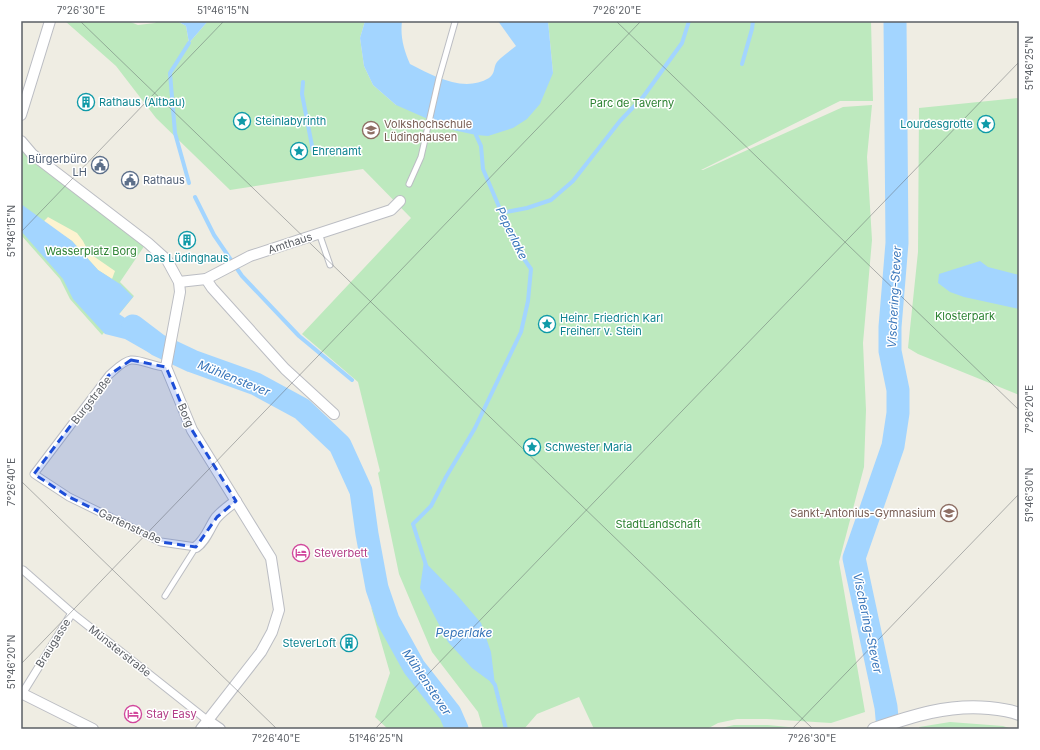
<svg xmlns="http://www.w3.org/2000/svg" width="1040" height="750" viewBox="0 0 1040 750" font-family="Inter,sans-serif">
	<rect width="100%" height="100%" fill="#efede3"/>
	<g fill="#bde9be">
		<path d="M65,21H128L138,25L155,23L157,21H177L186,26L189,43L208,21H365L360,38L364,66L373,85L396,105L553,73L548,21H871L873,101H840L701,170H703L843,107L872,105L867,157L872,240L863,343L866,410L864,467L839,562L865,712L831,723L767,719H737L718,723L707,729H594L579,697L537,714L524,729H483L478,712L432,652L399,574L378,473L380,471L358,382L302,334L411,218L363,169L230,190L156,118L116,66Z"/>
		<path d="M1019,98V395L918,354L908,348L918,252L919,108Z"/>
		<path d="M21,143L147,242L120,282L134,296L102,335L70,299L60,279L21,235Z"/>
		<path d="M371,607L396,654L442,712L448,729H388L375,717L390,673Z"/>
		<path d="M950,722L1003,726L1012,729H919V727Z"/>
		<path d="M734,725H768L808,729H717Z"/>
	</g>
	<path fill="#fdf3d0" d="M48,217L77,233L83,241L89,253L115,271L112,279L98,270L72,241L43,222Z"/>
	<g fill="#a3d5ff">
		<path d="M177,21H208L189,43L186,26Z"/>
		<path d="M365,21H402C400,37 404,50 410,64C433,76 464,93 489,78C496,73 493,67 497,62C502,56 510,51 516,46L498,21H548L553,73L540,104L527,119L513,128L488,136L476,135L453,130L396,105L373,85L364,66L360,38Z"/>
		<path d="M21,204L72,241L98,270L120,284L133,297L119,314L158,340L157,354L153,355L125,339L105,334L73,299L63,279L21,231Z"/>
		<path d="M980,261L988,267L1019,275V309L964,297L950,292L938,283L939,274Z"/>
		<path d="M424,561L457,595L481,623L491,652L495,685L472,668L448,642L420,588Z"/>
	</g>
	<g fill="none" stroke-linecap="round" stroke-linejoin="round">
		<g stroke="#a3d5ff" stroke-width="4">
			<path d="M189,43L170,73L175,133L189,183"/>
			<path d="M742,64L752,29L753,21"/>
			<path d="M303,82L302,94L313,151"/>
			<path d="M195,197L214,235L242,276L299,336L352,380"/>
			<path d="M501,213L527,208L551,200L573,181L620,121L643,97L682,43L689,21"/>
			<path d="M426,565L413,524L431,506L446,477L475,428L521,332L528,301L531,269L517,249L483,169L481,146L476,135L478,132"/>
			<path d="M492,681L495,685L506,729"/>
		</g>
		<g stroke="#a3d5ff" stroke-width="23">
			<path d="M133,326L158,345L192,361L256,384L302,409L340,445L361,491L367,534L377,588L388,620L414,667L450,713L457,729"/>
			<path d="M888,729L886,707L854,558L893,446L898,413V390L890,351V327L897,243L895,21"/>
		</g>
		<g stroke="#bbbdc3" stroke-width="7">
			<g id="service">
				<path d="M409,184L421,157L439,78L455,22"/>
				<path d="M319,233L330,265"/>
				<path d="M165,596L196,547"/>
			</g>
		</g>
		<g stroke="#bbbdc3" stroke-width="9">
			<g id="pedestrian">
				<path d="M166,367C154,367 141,359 131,360C123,361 115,370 109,375L34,474L69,497L161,542L196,547"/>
				<path d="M23,570L72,613L207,720"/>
				<path d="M22,694L72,613"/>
			</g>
		</g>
		<g stroke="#bbbdc3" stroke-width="12">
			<g id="minor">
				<path d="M21,115L50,21"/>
				<path d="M21,141L32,154L148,243L167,260L179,282L180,292L166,367L192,430L271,558L279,610L272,632L261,652L201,729"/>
				<path d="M206,279L212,288L285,369L334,414"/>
				<path d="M179,282L206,279L250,256L391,210L400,201"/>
				<path d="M196,547C206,540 209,528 216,518C222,511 229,506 236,501"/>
				<path d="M21,693L93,729"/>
				<path d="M207,720L220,729"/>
			</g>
		</g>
		<g stroke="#bbbdc3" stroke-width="14">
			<path id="tertiary" d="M874,729C912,716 948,704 989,708C999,709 1009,710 1019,714"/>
		</g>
		<use href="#service" stroke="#fff" stroke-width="5"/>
		<use href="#pedestrian" stroke="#fff" stroke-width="7"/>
		<use href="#minor" stroke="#fff" stroke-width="10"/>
		<use href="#tertiary" stroke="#fff" stroke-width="12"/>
	</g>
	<path fill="#1d4ed8" fill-opacity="0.2" stroke="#1d4ed8" stroke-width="3" stroke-dasharray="8 5" stroke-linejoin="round" d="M131,360L166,367L192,430L236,501L217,517L196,547L161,542L69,497L34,474L109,375Z"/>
	<path fill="none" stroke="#5b5f65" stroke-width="1" stroke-opacity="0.45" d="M80,21L813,729M616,21L1019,410M21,232L224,21M21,481L277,729M21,664L641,21M375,729L1019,62M792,729L1019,494"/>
	<defs>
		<g id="building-ring" transform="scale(0.9)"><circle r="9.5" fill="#fff" stroke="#0f9aa8" stroke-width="1.5"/><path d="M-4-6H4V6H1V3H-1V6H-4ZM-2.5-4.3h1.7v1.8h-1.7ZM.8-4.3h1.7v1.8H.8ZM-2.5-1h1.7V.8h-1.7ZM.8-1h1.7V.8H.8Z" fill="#0f9aa8"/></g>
		<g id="sight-ring" transform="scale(0.9)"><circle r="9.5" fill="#fff" stroke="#0f9aa8" stroke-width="1.5"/><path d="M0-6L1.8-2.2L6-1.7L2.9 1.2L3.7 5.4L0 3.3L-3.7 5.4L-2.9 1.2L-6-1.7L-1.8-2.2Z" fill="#0f9aa8"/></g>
		<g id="university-ring" transform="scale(0.9)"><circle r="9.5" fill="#fff" stroke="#8d6e63" stroke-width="1.5"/><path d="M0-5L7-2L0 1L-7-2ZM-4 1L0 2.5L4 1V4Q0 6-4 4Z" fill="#8d6e63"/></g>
		<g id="civic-ring" transform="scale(0.9)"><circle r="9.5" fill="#fff" stroke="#5c6f8a" stroke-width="1.5"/><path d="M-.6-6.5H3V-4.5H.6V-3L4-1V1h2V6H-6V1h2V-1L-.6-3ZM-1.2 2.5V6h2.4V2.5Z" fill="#5c6f8a"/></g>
		<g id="school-ring" transform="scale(0.9)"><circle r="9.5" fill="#fff" stroke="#8d6e63" stroke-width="1.5"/><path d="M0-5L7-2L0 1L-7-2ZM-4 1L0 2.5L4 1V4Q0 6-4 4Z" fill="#8d6e63"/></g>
		<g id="hotel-ring" transform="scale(0.9)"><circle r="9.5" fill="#fff" stroke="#d1479c" stroke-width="1.5"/><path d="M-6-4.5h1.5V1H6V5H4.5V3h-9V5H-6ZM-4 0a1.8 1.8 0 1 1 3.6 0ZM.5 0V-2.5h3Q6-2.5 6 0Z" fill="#d1479c"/></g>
	</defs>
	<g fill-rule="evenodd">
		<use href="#building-ring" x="86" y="102"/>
		<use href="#sight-ring" x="242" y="121"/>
		<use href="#sight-ring" x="986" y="124"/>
		<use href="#university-ring" x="371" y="130"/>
		<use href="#sight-ring" x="299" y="151"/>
		<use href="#civic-ring" x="100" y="165"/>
		<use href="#civic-ring" x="130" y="180"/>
		<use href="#building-ring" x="187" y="240"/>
		<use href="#sight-ring" x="547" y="324"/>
		<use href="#sight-ring" x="532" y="447"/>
		<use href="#school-ring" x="949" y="513"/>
		<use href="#hotel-ring" x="301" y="553"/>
		<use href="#building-ring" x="349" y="643"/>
		<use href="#hotel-ring" x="133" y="714"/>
	</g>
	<g text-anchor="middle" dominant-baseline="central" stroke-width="3" stroke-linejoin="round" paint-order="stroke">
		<g font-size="11" fill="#0d838f" stroke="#fff" text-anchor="start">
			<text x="99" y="102">Rathaus (Altbau)</text>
			<text x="255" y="121">Steinlabyrinth</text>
			<text x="973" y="124" text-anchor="end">Lourdesgrotte</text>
			<text x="312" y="151">Ehrenamt</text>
			<text x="187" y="258" text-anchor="middle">Das Lüdinghaus</text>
			<text x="560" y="318">Heinr. Friedrich Karl<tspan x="560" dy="13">Freiherr v. Stein</tspan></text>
			<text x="545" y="447">Schwester Maria</text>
			<text x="336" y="643" text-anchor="end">SteverLoft</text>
		</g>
		<g font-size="11" fill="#2d8232" stroke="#fff">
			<text x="632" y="103">Parc de Taverny</text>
			<text x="91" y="251">Wasserplatz Borg</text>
			<text x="965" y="316">Klosterpark</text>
			<text x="658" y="524">StadtLandschaft</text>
		</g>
		<g font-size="11" fill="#785e54" stroke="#fff" text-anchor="start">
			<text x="384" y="124">Volkshochschule<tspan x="384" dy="13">Lüdinghausen</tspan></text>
			<text x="936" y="513" text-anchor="end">Sankt-Antonius-Gymnasium</text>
		</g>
		<g font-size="11" fill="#4e5e75" stroke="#fff" text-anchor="end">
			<text x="87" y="159">Bürgerbüro<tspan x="87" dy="13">LH</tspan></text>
			<text x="143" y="180" text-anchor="start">Rathaus</text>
		</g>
		<g font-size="11" fill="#5b5f65" stroke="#fff">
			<text transform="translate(290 243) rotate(-18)">Amthaus</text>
			<text transform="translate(91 400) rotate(-52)">Burgstraße</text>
			<text transform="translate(186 415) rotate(67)">Borg</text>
			<text transform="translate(130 526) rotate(25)">Gartenstraße</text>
			<text transform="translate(53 643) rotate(-58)">Braugasse</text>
			<text transform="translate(120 651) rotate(38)">Münsterstraße</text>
		</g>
		<g font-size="11" fill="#b23c85" stroke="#fff" text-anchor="start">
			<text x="314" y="553">Steverbett</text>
			<text x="146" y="714">Stay Easy</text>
		</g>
		<g font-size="12" font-style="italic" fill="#3775ba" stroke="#fff">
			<text transform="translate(512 233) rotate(64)">Peperlake</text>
			<text transform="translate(894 297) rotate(-87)">Vischering-Stever</text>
			<text transform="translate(234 378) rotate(22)">Mühlenstever</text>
			<text transform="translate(868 623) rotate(78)">Vischering-Stever</text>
			<text x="464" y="632">Peperlake</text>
			<text transform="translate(427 682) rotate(56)">Mühlenstever</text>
		</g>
	</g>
	<rect width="1040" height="750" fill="none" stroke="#ffffff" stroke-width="44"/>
	<rect x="22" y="22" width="996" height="706" fill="none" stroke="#5b5f65" stroke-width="1.5"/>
	<g font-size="10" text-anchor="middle" fill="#5b5f65">
		<text x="81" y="14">7°26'30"E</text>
		<text x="223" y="14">51°46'15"N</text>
		<text x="617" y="14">7°26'20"E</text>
		<text transform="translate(1029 63) rotate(-90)" y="4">51°46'25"N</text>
		<text transform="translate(11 231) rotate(-90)" y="4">51°46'15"N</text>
		<text transform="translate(1029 409) rotate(-90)" y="4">7°26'20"E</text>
		<text transform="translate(11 482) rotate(-90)" y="4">7°26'40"E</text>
		<text transform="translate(1029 495) rotate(-90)" y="4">51°46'30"N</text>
		<text transform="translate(11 662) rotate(-90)" y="4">51°46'20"N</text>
		<text x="276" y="742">7°26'40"E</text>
		<text x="376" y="742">51°46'25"N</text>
		<text x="812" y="742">7°26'30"E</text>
	</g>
</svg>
